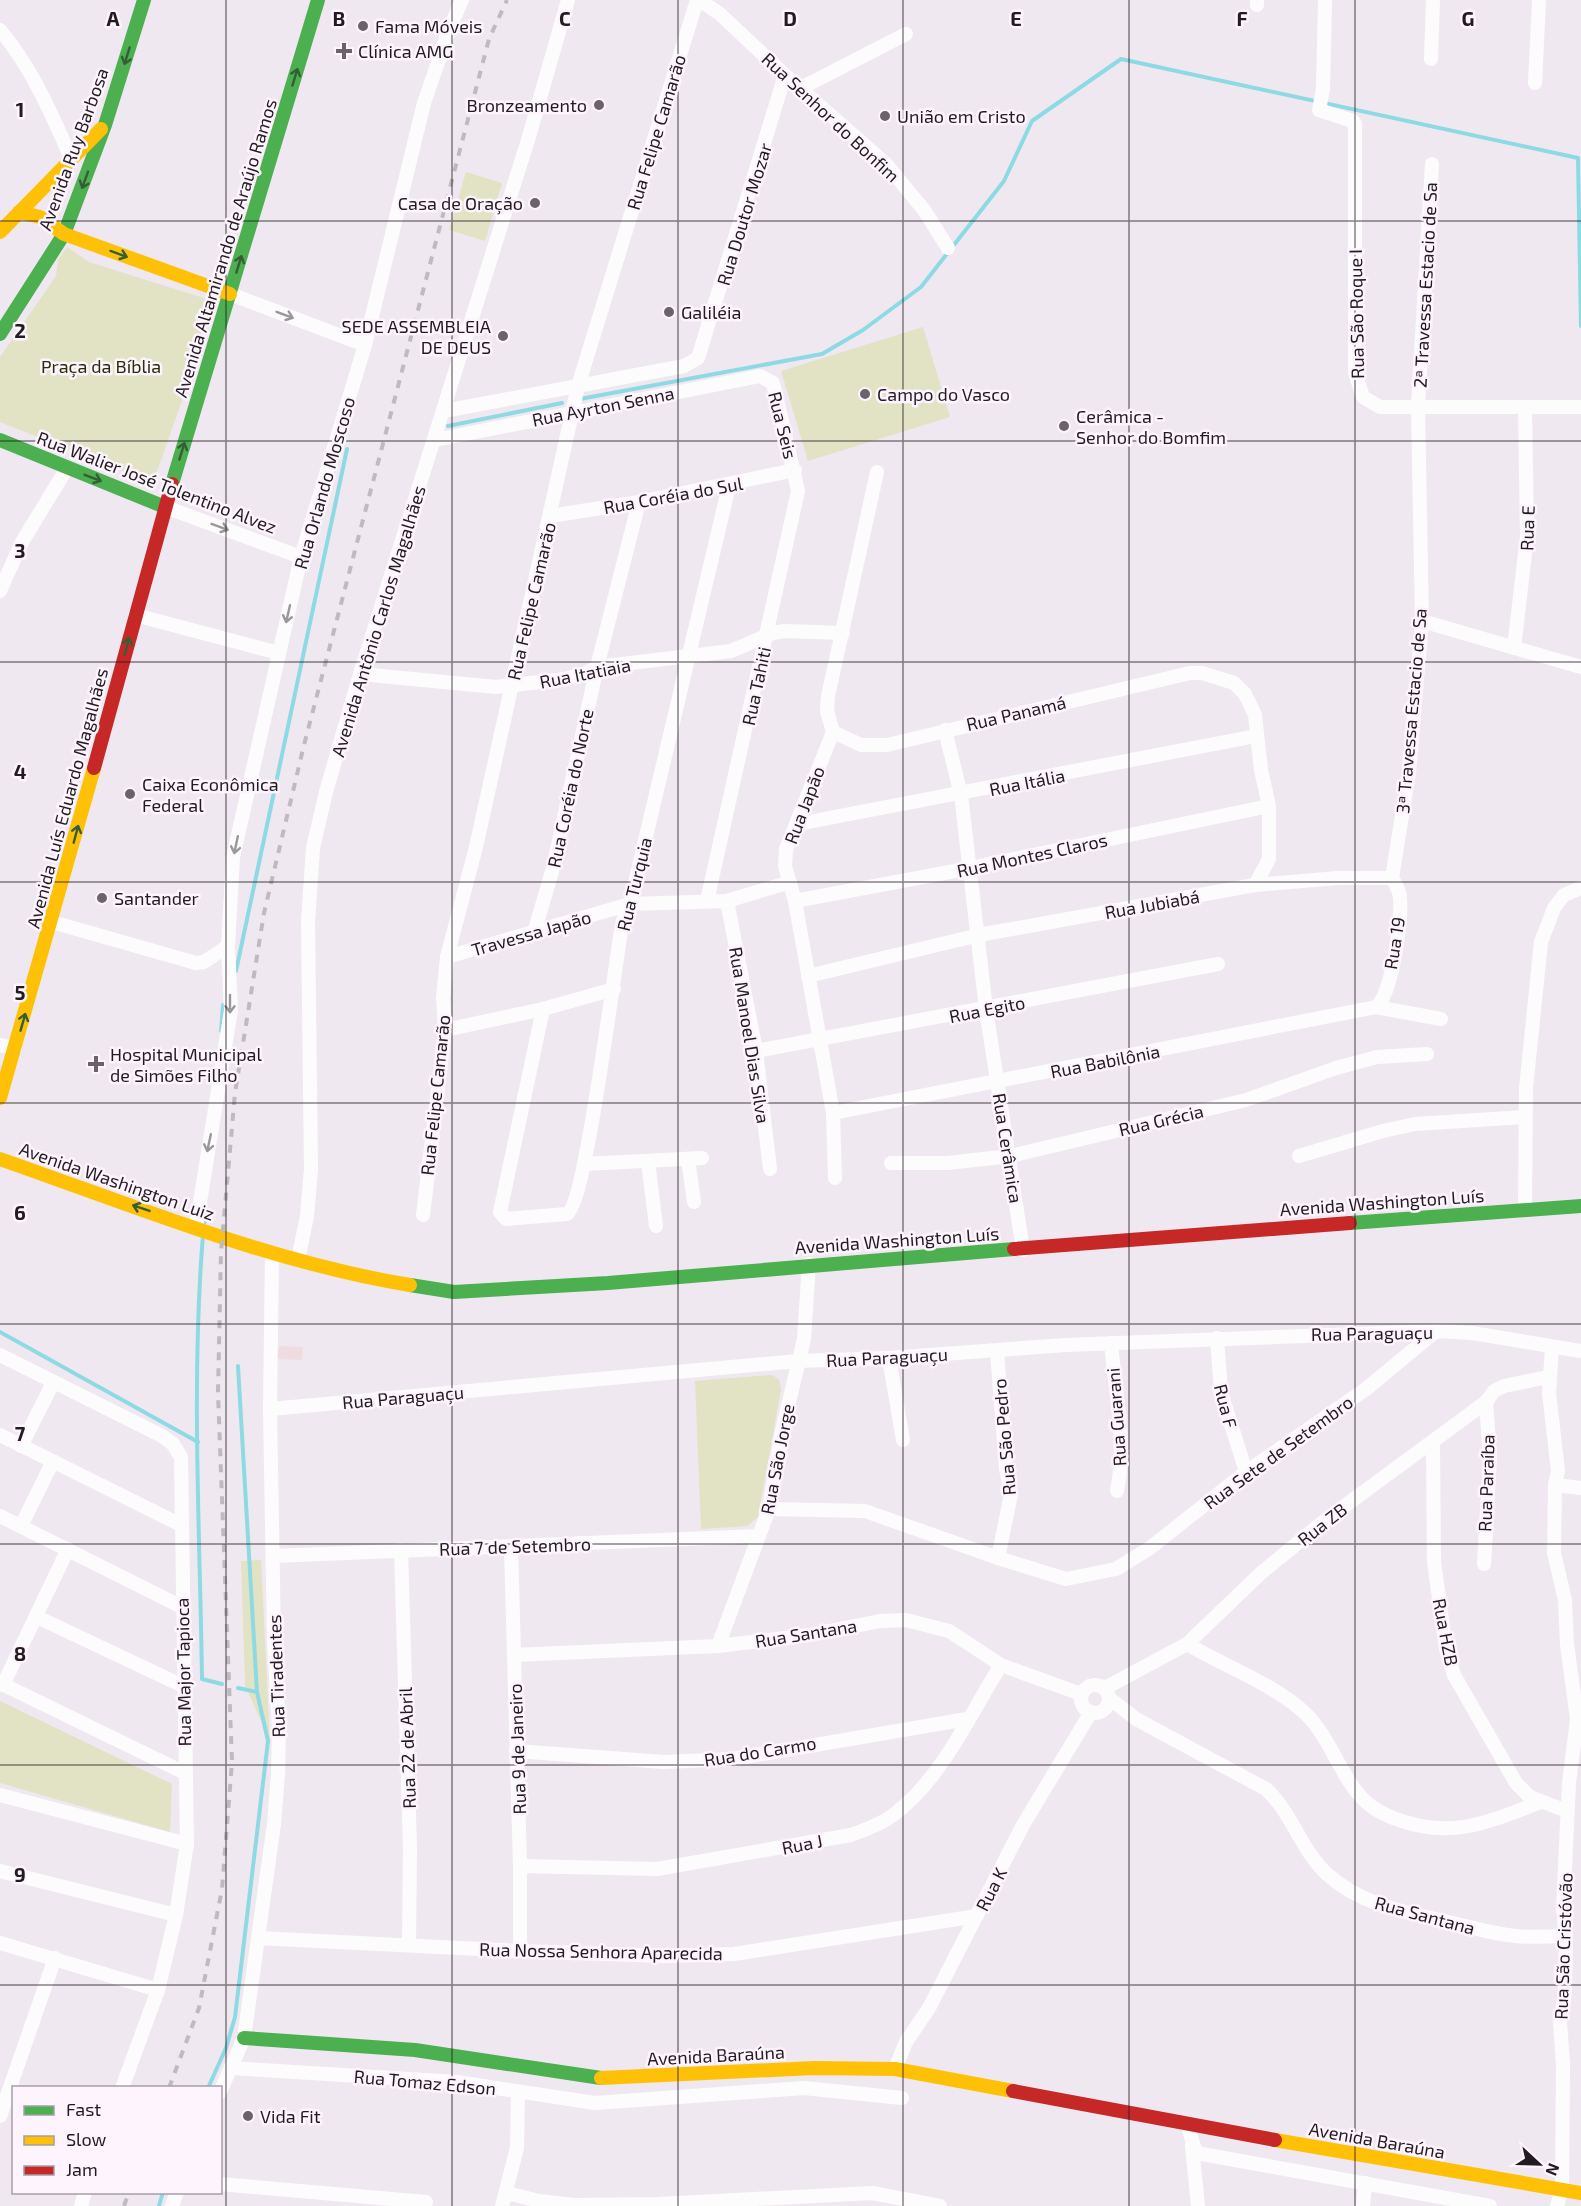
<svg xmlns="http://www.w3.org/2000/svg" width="1581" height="2206" viewBox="0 0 1581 2206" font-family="'Exo 2',sans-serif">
	<rect width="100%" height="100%" fill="#f0e8f0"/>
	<path fill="#eedce0" d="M279,1346L303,1347L302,1360L277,1359Z"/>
	<g fill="#e2e2c5">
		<path d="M466,172L502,183L485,241L449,230Z"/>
		<path d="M67,247L89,262L210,300L185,392L153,483L0,422V357L56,276L58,260Z"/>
		<path d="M923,327L950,417L808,461L781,371Z"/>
		<path d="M772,1375L779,1379L781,1390L758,1517L747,1526L701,1529L695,1381Z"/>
		<path d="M261,1560L270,1741L245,1685L241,1561Z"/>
		<path d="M0,1701L172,1784L170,1832L0,1783Z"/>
	</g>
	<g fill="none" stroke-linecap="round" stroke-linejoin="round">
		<g stroke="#8ddae3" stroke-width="4">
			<path d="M580,399L822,354L863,330L921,287L1004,181L1032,121L1121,59L1578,158L1581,326"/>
			<path d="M448,426L562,403"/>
			<path d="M236,971L347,449"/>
			<path d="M221,1031L223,1005"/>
			<path d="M205,1222L206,1206"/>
			<path d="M203,1235C191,1382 200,1532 202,1679L222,1684"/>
			<path d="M0,1332L198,1442"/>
			<path d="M238,1366L257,1692"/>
			<path d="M208,2088L226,2048L235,2017L268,1741L257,1692L238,1688"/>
			<path d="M159,2206L163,2192"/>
		</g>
		<g stroke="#fdfcfd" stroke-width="14">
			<path d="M699,0L720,14L785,75L886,164L924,210L948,248"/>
			<path d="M1325,0L1323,89L1319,110L1353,121L1355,124V373L1363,397L1380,407H1581"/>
			<path d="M1257,5V0"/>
			<path d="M0,30C32,68 51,113 71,158"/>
			<path d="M1431,59L1433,0"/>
			<path d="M1535,83L1539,0"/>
			<path d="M801,88L906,34"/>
			<path d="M230,294L365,345"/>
			<path d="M444,411L684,366L698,358L785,75"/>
			<path d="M435,440L760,376L773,383L798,491L707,901"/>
			<path d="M165,507L301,557"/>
			<path d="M550,516L639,502L795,470"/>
			<path d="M0,591L22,542L67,468"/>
			<path d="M135,615L279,653"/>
			<path d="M1422,621L1581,667"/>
			<path d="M1514,648L1527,536L1525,407"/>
			<path d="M360,674L496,687L565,679L587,673L597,667L731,651L773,633L784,631L843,633"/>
			<path d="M945,730L961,795L986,1009L1023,1250"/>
			<path d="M833,732L861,745H887L1190,673H1202L1234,683L1245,694L1255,715L1261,770L1269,806V859L1255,885"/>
			<path d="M798,824L1256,736"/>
			<path d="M1392,878L1409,772L1422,621L1418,406L1432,164"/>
			<path d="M727,901L756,1051L770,1169"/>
			<path d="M795,901L971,868L1269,806"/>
			<path d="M52,922L196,963L204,962L228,946"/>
			<path d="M534,933L553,868L597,667L639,502"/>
			<path d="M447,957L630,904L727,901L790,882"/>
			<path d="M808,976L979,935L1255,885L1338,878H1392"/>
			<path d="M1376,1007C1392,995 1402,920 1400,899C1400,891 1396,885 1392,878"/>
			<path d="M543,1009L500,1212L506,1219L567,1214C586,1203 615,963 622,925C623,918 627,911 630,904L729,486"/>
			<path d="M445,1030L543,1009L614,989"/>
			<path d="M0,1045L15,1048"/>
			<path d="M756,1051L1218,964"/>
			<path d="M833,1113L1376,1007L1441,1019"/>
			<path d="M1299,1156L1383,1131L1415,1124L1525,1117"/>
			<path d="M688,1159L694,1202"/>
			<path d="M648,1162L656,1226"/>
			<path d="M891,1163H948L1010,1156L1246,1100L1336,1068L1377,1057L1427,1054"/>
			<path d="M584,1164L702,1158"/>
			<path d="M835,1178L833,1113L795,901L785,866L786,849L833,732L827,711L828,696L877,472"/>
			<path d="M1525,1210L1526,1088L1541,942L1554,908L1564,895L1581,888"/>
			<path d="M423,1215L445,1030L443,998L447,957L476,847L578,386L697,0"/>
			<path d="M196,1227L231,1010L228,946L233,857L301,557L365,345L424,103L449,30L462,0"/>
			<path d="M298,1260L307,1216L311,1169L308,921L313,848L326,792L360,674L528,140L568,0"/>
			<path d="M1217,1338L1221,1392L1246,1472"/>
			<path d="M1111,1343C1115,1391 1127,1443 1117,1491"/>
			<path d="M1552,1347L1549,1393L1558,1471L1555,1485L1554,1553L1565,1600L1567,1644L1577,1719L1569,1783L1563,1908L1566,1936L1565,1993L1560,2022L1563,2064L1562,2189L1557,2206"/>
			<path d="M997,1351L1006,1469L1011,1494L998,1558"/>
			<path d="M0,1355L162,1436L173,1444L181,1457L187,1844L176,1915L158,1990L122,2088"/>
			<path d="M889,1358L903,1440"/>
			<path d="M270,1409L798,1361L889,1358L1065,1345L1436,1331L1472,1333L1581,1351"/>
			<path d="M0,1435L181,1525"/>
			<path d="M1433,1441L1434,1562L1446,1649L1454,1675L1516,1783L1530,1797L1567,1811"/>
			<path d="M21,1446L53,1383"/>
			<path d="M1555,1485L1581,1488"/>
			<path d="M769,1509L865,1511L998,1558L1066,1579L1116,1569L1150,1548L1246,1472L1366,1389L1436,1331"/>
			<path d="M0,1516L182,1607"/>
			<path d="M21,1526L53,1461"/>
			<path d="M511,1547L520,1866V1951"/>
			<path d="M401,1550L410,1848L409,1945"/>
			<path d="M273,1556L758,1536"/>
			<path d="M1484,1564L1490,1458L1486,1402"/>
			<path d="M37,1617L183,1686"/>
			<path d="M1187,1644C1224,1666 1276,1685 1306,1714C1327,1735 1336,1763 1353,1787C1364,1803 1377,1812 1396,1819C1452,1840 1488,1822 1541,1802"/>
			<path d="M718,1646L769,1509L782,1431L804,1339L809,1264"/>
			<path d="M514,1655L718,1646L809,1635L880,1621L906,1620L949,1631L1001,1665L1081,1694"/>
			<path d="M0,1683L185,1773"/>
			<circle cx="1095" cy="1699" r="14"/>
			<path d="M3,1685L68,1549"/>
			<path d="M1105,1688L1187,1644L1261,1573L1323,1522L1486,1402L1494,1391L1504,1386L1548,1377"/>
			<path d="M1109,1698L1136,1719L1266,1789C1292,1813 1301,1850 1327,1874C1361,1905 1405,1912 1448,1922C1471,1927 1493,1934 1516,1936C1532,1938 1549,1936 1566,1936"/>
			<path d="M516,1751L664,1762L733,1759L967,1719"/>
			<path d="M0,1795L187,1844"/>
			<path d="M520,1866L657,1869L851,1835C867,1829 884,1823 897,1812C943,1776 970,1714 1001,1665"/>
			<path d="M0,1871L176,1915"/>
			<path d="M258,1938L520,1951L667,1956L734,1954L977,1916"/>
			<path d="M0,1943L158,1990"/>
			<path d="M231,2068L457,2082L595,2103L804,2088L902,2098"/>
			<path d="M895,2069L906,2042L929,2008L1023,1825L1091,1712"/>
			<path d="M220,2092L244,2038L274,1824L278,1774L279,1728L274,1640L270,1409L272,1253"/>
			<path d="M0,2116L55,1958"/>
			<path d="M1187,2124L1196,2153L1490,2206"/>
			<path d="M1192,2146L1198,2206"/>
			<path d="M220,2184L426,2202"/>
			<path d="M507,2193L539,2201L574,2205L659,2204L872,2193L940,2206"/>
			<path d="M81,2206L85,2192"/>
			<path d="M172,2206L177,2192"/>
			<path d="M502,2206L517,2148L518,2092"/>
			<path d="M1363,2206L1365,2183"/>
		</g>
		<g stroke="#4caf50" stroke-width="14">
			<path d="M0,334L64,234L105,125L144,0"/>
			<path d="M0,440L165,507"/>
			<path d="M172,484L318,0"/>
			<path d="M1350,1223L1581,1206"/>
			<path d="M410,1285L454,1292L608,1283L1014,1249"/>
			<path d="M244,2038L415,2050L601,2078"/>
		</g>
		<g stroke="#ffc107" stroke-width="14">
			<path d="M19,212L40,217L64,234L230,294"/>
			<path d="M0,232L101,129"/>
			<path d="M0,1098L94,768"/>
			<path d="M0,1159C135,1206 269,1262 410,1285"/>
			<path d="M601,2078L814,2068L895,2069L1013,2091"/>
			<path d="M1275,2140L1581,2193"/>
		</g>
		<g stroke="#c62828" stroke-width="14">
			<path d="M94,768L172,484"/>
			<path d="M1014,1249L1350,1223"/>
			<path d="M1013,2091L1275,2140"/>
		</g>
		<g stroke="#bdbbbd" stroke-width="4" stroke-dasharray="8 8" stroke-linecap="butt">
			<path d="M169,2088L199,2008L222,1889L232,1762L218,1393L221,1252L235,1093L264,913L304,745L489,39L507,0"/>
			<path d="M124,2206L129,2192"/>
		</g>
	</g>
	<defs><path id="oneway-shaft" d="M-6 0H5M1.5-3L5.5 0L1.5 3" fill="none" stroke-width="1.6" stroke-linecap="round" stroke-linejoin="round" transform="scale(1.5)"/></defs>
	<g stroke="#355e36">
		<use href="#oneway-shaft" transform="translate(127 56) rotate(107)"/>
		<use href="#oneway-shaft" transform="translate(295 77) rotate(-73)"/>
		<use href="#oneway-shaft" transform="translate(85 180) rotate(110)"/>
		<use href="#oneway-shaft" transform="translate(119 254) rotate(20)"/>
		<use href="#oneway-shaft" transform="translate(239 264) rotate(-73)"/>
		<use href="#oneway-shaft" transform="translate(182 451) rotate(-73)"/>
		<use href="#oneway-shaft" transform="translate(93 478) rotate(21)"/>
		<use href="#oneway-shaft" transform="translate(127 646) rotate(-75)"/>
		<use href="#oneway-shaft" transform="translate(76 834) rotate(-75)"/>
		<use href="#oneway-shaft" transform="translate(23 1022) rotate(-74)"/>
		<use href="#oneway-shaft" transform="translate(141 1208) rotate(-161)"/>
	</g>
	<g stroke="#9a979a">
		<use href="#oneway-shaft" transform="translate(285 315) rotate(21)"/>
		<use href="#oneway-shaft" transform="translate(220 527) rotate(20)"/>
		<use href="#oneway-shaft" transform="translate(288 614) rotate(103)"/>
		<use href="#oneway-shaft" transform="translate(236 845) rotate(102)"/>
		<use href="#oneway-shaft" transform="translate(230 1004) rotate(90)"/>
		<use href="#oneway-shaft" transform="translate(209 1143) rotate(102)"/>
	</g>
	<path fill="none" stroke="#221c21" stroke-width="1.5" stroke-opacity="0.55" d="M226,0V2206M452,0V2206M678,0V2206M903,0V2206M1129,0V2206M1355,0V2206M0,221H1581M0,441H1581M0,662H1581M0,882H1581M0,1103H1581M0,1324H1581M0,1544H1581M0,1765H1581M0,1985H1581"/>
	<g fill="#6a6369" stroke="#fef4fd" stroke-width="2">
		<circle cx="363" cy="26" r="6"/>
		<path d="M341 42h6v6h6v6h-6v6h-6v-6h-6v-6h6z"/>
		<circle cx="599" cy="105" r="6"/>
		<circle cx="885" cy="116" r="6"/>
		<circle cx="535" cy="203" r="6"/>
		<circle cx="669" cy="312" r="6"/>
		<circle cx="503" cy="336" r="6"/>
		<circle cx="865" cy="394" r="6"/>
		<circle cx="1064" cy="426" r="6"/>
		<circle cx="130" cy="794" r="6"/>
		<circle cx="102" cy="898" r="6"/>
		<path d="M93 1055h6v6h6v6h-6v6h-6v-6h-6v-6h6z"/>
		<circle cx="248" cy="2116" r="6"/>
	</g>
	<g text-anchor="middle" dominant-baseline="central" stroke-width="5" stroke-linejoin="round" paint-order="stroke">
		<g font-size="18" fill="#221c21" stroke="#fef4fd" text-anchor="start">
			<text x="375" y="26">Fama Móveis</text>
			<text x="358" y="51">Clínica AMG</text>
			<text x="587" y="105" text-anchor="end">Bronzeamento</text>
			<text x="897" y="116">União em Cristo</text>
			<text x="523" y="203" text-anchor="end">Casa de Oração</text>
			<text x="681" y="312">Galiléia</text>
			<text x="491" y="326" text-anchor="end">SEDE ASSEMBLEIA<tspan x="491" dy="21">DE DEUS</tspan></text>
			<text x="877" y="394">Campo do Vasco</text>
			<text x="1076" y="416">Cerâmica -<tspan x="1076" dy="21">Senhor do Bomfim</tspan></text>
			<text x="142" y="784">Caixa Econômica<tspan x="142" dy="21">Federal</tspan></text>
			<text x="114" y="898">Santander</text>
			<text x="110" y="1054">Hospital Municipal<tspan x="110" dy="21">de Simões Filho</tspan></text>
			<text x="260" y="2116">Vida Fit</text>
		</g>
		<g font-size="18" fill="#221c21" stroke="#fef4fd">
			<text transform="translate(831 117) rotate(43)">Rua Senhor do Bonfim</text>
			<text transform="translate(656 132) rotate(-73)">Rua Felipe Camarão</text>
			<text transform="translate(73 149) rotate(-70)">Avenida Ruy Barbosa</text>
			<text transform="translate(744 214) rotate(-73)">Rua Doutor Mozar</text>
			<text transform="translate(225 248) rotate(-73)">Avenida Altamirando de Araújo Ramos</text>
			<text transform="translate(1425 285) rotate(-87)">2ª Travessa Estacio de Sa</text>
			<text transform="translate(1356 314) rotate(-91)">Rua São Roque I</text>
			<text transform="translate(603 406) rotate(-11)">Rua Ayrton Senna</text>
			<text transform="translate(783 425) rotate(76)">Rua Seis</text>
			<text transform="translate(157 482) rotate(21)">Rua Walier José Tolentino Alvez</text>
			<text transform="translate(324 483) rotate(-74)">Rua Orlando Moscoso</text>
			<text transform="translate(673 495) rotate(-10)">Rua Coréia do Sul</text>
			<text transform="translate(1527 528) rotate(-88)">Rua E</text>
			<text transform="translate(531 601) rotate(-77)">Rua Felipe Camarão</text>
			<text transform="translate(378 621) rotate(-73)">Avenida Antônio Carlos Magalhães</text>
			<text transform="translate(585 673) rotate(-11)">Rua Itatiaia</text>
			<text transform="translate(756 686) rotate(-78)">Rua Tahiti</text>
			<text transform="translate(1411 711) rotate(-85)">3ª Travessa Estacio de Sa</text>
			<text transform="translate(1016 713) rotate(-13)">Rua Panamá</text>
			<text transform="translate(1027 782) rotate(-11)">Rua Itália</text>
			<text transform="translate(570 788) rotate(-78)">Rua Coréia do Norte</text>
			<text transform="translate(67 798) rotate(-75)">Avenida Luís Eduardo Magalhães</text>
			<text transform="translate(804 805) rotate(-69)">Rua Japão</text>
			<text transform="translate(1032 855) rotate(-12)">Rua Montes Claros</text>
			<text transform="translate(634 884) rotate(-76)">Rua Turquia</text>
			<text transform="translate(1152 904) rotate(-10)">Rua Jubiabá</text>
			<text transform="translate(531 933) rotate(-16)">Travessa Japão</text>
			<text transform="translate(1394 943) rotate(-81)">Rua 19</text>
			<text transform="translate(987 1009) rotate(-11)">Rua Egito</text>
			<text transform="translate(750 1035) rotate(81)">Rua Manoel Dias Silva</text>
			<text transform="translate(1105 1061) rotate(-11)">Rua Babilônia</text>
			<text transform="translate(435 1095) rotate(-84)">Rua Felipe Camarão</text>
			<text transform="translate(1161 1120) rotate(-13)">Rua Grécia</text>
			<text transform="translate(1008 1148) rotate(81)">Rua Cerâmica</text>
			<text transform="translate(117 1181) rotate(19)">Avenida Washington Luiz</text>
			<text transform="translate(1382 1202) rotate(-4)">Avenida Washington Luís</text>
			<text transform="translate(897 1240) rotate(-4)">Avenida Washington Luís</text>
			<text transform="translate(1372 1333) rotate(-1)">Rua Paraguaçu</text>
			<text transform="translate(887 1357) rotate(-3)">Rua Paraguaçu</text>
			<text transform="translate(403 1397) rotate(-5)">Rua Paraguaçu</text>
			<text transform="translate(1226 1406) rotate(76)">Rua F</text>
			<text transform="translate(1116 1417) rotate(-94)">Rua Guarani</text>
			<text transform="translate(1004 1437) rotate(-95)">Rua São Pedro</text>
			<text transform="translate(1278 1452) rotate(-36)">Rua Sete de Setembro</text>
			<text transform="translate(777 1459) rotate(-79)">Rua São Jorge</text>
			<text transform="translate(1486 1483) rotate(-88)">Rua Paraíba</text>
			<text transform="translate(1322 1524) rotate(-38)">Rua ZB</text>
			<text transform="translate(515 1546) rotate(-2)">Rua 7 de Setembro</text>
			<text transform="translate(1446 1632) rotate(79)">Rua HZB</text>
			<text transform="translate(806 1633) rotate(-9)">Rua Santana</text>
			<text transform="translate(183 1672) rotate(-91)">Rua Major Tapioca</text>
			<text transform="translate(276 1676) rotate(-92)">Rua Tiradentes</text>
			<text transform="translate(407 1748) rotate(-92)">Rua 22 de Abril</text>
			<text transform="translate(517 1749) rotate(-92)">Rua 9 de Janeiro</text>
			<text transform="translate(760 1751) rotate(-9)">Rua do Carmo</text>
			<text transform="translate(802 1844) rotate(-11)">Rua J</text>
			<text transform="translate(991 1889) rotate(-63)">Rua K</text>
			<text transform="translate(1425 1915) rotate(15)">Rua Santana</text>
			<text transform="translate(1563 1946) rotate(-88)">Rua São Cristóvão</text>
			<text transform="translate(601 1951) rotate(1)">Rua Nossa Senhora Aparecida</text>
			<text transform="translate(716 2055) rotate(-3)">Avenida Baraúna</text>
			<text transform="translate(425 2082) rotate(5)">Rua Tomaz Edson</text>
			<text transform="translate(1377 2140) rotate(10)">Avenida Baraúna</text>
		</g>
		<g font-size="18" fill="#2a2d0a" stroke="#fef4fd">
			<text x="101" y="366">Praça da Bíblia</text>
		</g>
	</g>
	<g font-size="20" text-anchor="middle" font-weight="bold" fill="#221c21" stroke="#fef4fd" stroke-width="5" stroke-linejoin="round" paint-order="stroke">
		<text x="113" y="26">A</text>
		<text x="339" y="26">B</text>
		<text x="565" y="26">C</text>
		<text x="790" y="26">D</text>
		<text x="1016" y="26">E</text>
		<text x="1242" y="26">F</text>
		<text x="1468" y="26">G</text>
		<text x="20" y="117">1</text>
		<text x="20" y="338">2</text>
		<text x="20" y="558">3</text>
		<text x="20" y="779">4</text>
		<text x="20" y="1000">5</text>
		<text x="20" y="1220">6</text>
		<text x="20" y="1441">7</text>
		<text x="20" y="1661">8</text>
		<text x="20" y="1882">9</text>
	</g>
	<rect x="12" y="2086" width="210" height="108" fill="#fef4fd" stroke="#a69ea5" stroke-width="1.5"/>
	<rect x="24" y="2106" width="30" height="9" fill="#4caf50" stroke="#a69ea5" stroke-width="1.5"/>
	<text x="66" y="2116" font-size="18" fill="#221c21">Fast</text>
	<rect x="24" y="2136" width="30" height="9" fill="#ffc107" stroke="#a69ea5" stroke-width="1.5"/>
	<text x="66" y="2146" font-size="18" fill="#221c21">Slow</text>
	<rect x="24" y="2166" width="30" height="9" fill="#c62828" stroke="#a69ea5" stroke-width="1.5"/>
	<text x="66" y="2176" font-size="18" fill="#221c21">Jam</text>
	<g transform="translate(1539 2164) rotate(112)" stroke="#fef4fd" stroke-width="4.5" paint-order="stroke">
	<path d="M0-4.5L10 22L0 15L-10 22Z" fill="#221c21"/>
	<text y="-9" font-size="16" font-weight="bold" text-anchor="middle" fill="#221c21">N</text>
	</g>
</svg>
